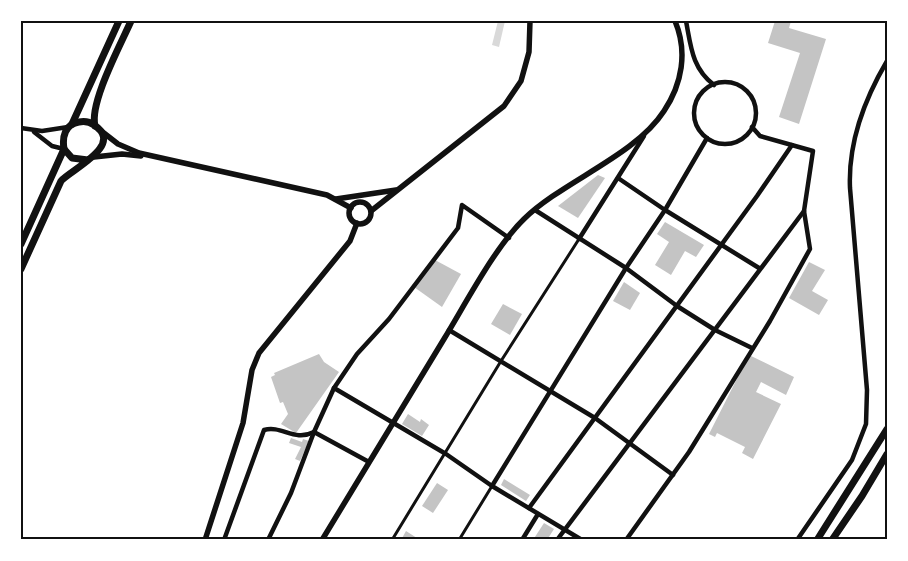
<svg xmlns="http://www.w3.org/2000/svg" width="908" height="561" viewBox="0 0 908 561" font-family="'Asap Condensed',sans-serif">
	<rect width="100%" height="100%" fill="#fff"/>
	<path fill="#d9d9d9" d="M498,21H505L499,47L492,45Z"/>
	<g fill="#c4c4c4">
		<path d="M775,21H791L789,28L826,39L799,124L779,117L800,53L768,43Z"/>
		<path d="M598,175L605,178L578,218L558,206Z"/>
		<path d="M665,222L704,245L696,257L685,251L671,275L655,265L669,242L657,234Z"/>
		<path d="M435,260L461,274L442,307L414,287Z"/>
		<path d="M809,262L825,270L812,291L828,300L819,315L789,298Z"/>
		<path d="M624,282L640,293L630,310L613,301Z"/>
		<path d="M503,304L522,314L510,335L491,324Z"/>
		<path d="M319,354L324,362L339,372L296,433L281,424L288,414L283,402L280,403L271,377L275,375L274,373Z"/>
		<path d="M749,355L794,377L786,395L761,382L756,392L781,404L753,459L742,453L745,447L717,433L715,437L709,434Z"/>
		<path d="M408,414L420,422L421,419L429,425L422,436L402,424Z"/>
		<path d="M291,438L302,442L303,439L309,441L300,461L295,459L301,447L289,443Z"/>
		<path d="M504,479L530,495L526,501L501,485Z"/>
		<path d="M437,483L448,490L433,513L422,506Z"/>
		<path d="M544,523L554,529L547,540H533Z"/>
		<path d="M406,531L420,540H401Z"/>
	</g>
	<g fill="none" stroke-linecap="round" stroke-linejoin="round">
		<g stroke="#111" stroke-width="3">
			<path d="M392,540L501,361L579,239"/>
			<path d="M459,540L492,486"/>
		</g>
		<g stroke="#111" stroke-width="4.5">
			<path d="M686,21C691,47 692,68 714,85"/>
			<circle cx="725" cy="113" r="31"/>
			<path d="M21,128L42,131L68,127"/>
			<path d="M34,132L52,146L64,149"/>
			<path d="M618,178L665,210L759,268"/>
			<path d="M535,210L626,268L677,306L715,330L752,348"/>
			<path d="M579,239L644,136"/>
			<path d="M449,330L595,418L673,475"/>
			<path d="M334,388L446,454L492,486L582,540"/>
			<path d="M314,432L369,462"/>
			<path d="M492,486L626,268L665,210L707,138"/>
			<path d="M529,508L757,196L792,145"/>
			<path d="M224,540L264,430C282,425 294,442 314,432"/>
			<path d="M268,540L291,493L314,432L334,388L357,354L389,319L458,228L462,205L509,238"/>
			<path d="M522,540L538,514"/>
			<path d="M557,540L804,211"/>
			<path d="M626,540L689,452L770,321L810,249L804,211L813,151L760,136L752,127"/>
			<path d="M797,540L852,460L866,424L867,390L850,188C848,143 864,100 887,61"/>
		</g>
		<g stroke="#111" stroke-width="5.5">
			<path d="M100,130L118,144L139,153L327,195L351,208"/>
			<path d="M94,157L122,154L141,156"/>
			<path d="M336,199L396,190"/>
			<circle cx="360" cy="213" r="11"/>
			<path d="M371,211L504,106L521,81L529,52L530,21"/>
			<path d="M205,540L243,423L252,370L259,353L350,241L357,223"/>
			<path d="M322,540C363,473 403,406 444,339C466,303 495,247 524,219C563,181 635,156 664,111C682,84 688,52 675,21"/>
		</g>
		<g stroke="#111" stroke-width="7">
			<path d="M72,124L119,21"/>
			<path d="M95,126C89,103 121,44 131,21"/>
			<path d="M21,244L64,149"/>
			<path d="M21,269L61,181C72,169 125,145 94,125C90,122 84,121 79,122C65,124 62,137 64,149L72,158L88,160"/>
			<path d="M817,540L887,429"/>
			<path d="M832,540L862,496L887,454"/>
		</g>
	</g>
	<rect width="908" height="561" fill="none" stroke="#ffffff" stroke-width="45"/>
	<rect x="22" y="22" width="864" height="516" fill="none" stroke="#111" stroke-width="2"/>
</svg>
